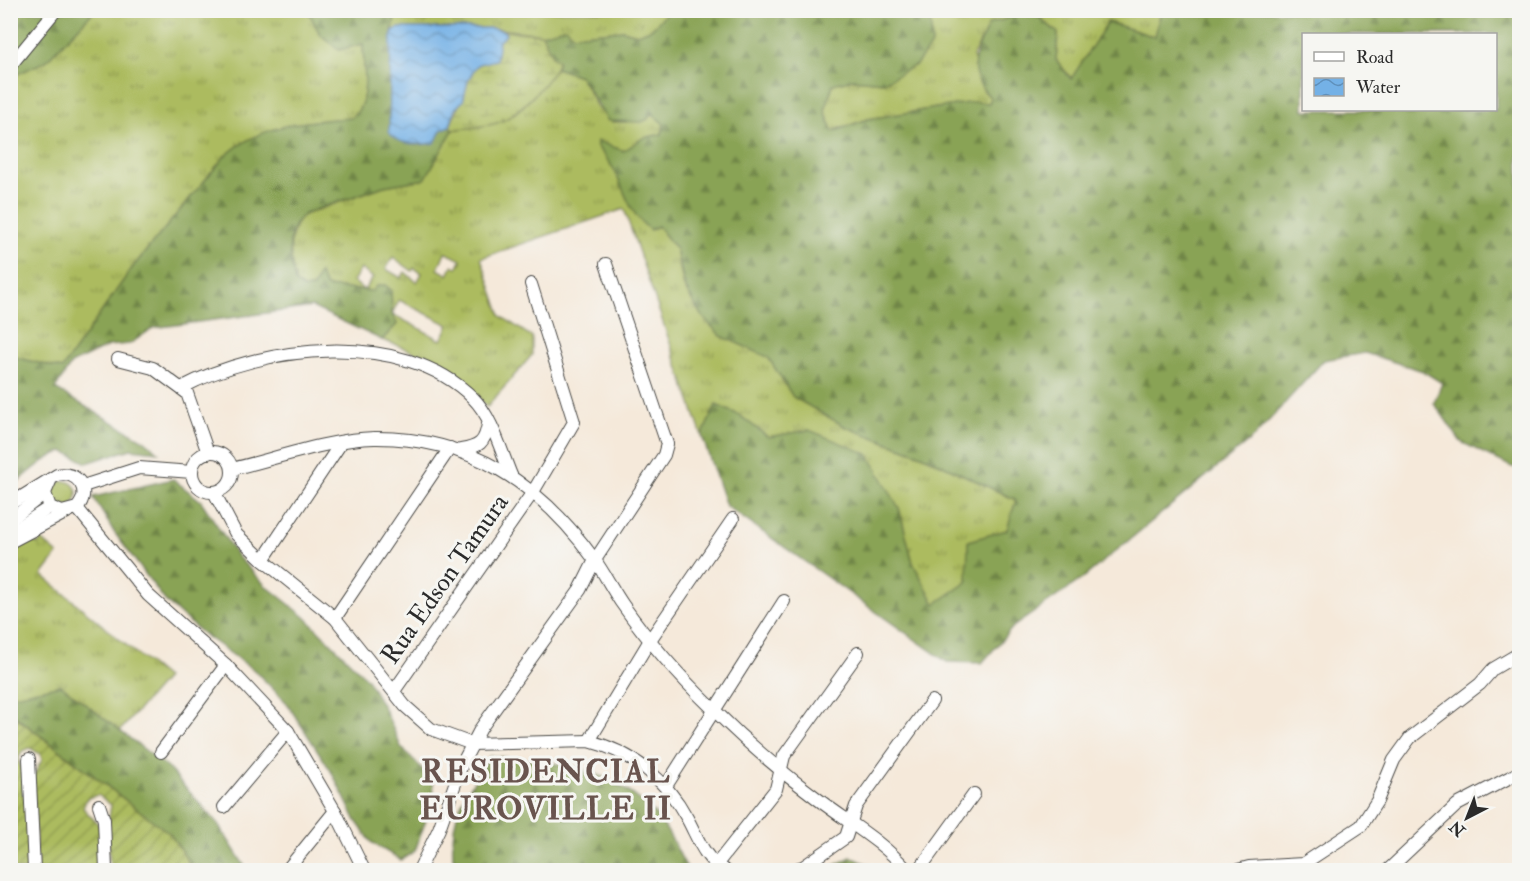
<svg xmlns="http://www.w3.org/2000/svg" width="1530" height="881" viewBox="0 0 1530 881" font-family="'IM FELL Double Pica',serif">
	<defs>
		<pattern id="grass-tufts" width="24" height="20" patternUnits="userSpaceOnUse" patternTransform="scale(1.5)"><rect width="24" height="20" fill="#acbb5e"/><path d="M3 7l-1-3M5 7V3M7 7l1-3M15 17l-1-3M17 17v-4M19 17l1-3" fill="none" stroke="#8c984e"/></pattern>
		<pattern id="forest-firs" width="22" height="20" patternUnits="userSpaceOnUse" patternTransform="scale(1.5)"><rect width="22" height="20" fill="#89a355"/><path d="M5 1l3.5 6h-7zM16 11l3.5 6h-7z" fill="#708547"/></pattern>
		<pattern id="wetland-marsh" width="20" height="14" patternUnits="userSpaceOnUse" patternTransform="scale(1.5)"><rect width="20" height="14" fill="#acbb5e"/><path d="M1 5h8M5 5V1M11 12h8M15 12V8" fill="none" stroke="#8c984e"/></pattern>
		<pattern id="garden-furrows" width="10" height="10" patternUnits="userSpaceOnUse" patternTransform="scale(1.5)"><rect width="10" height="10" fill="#acbb5e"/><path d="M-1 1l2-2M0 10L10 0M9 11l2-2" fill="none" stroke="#8c984e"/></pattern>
		<pattern id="water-waves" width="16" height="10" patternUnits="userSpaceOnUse" patternTransform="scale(1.5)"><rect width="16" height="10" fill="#74b1e6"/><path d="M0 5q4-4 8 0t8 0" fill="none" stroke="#5f90bb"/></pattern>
	</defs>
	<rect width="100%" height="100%" fill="#f6f6f2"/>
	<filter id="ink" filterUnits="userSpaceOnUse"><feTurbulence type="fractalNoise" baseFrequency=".0167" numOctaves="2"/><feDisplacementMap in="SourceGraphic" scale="12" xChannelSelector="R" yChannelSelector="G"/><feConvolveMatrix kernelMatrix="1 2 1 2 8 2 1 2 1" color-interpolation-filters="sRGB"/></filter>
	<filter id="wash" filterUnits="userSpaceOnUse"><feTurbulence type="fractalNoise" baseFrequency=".008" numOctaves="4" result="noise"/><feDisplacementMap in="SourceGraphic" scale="24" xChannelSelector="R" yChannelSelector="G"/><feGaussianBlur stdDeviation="1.35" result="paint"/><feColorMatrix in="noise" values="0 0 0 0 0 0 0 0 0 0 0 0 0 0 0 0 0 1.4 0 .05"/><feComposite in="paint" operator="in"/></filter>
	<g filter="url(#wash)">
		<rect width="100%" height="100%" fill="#f5e9da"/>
		<g fill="url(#grass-tufts)" stroke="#6c7344" stroke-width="1.5" fill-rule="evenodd">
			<path d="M94,11H308L320,34L339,50L363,43C363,65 372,104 351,118C304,121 262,124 225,156L132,268L62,369L11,356L10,77L46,61Z"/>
			<path d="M391,11H670L651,29L637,34L623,30L573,35L568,29L542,34L491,28H399L393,31L395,16Z"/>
			<path d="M917,11H1031L989,24L973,56L983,90L991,98L989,103L974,102L868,119L832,131L825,110L833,84L853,79L884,82L930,16Z"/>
			<path d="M1033,11H1161L1155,37L1108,22L1072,79L1056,60L1058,33Z"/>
			<path d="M556,68L580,76L597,107L612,122H626L651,112L664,124L662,134L643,138L624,151L617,148L597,146C601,152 607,158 611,165C625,187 627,212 650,229L658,226L676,249L684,287L701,315L721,336L768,357L793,397L846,427L922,455L1016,500L1007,530L968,541V582L935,604L913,563L899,508L809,430L768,437L739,415L716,405L702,436L624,209L481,258L501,316L532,337V355L487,407C455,372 428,355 382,340L397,324L392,314L391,290L385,285L377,286L372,291L326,287L319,273L313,288H303L295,282C290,258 286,237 301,216L384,186L425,179L453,130C468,127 487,127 501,121C524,111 541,87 556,68ZM445,252L461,260L457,268L453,265L448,275L438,269ZM393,257L412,271L414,268L422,273L417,282L405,272L401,278L386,269ZM361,269L373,278L364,290L353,281ZM399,300L449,325L441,340L392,314Z"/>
			<circle cx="64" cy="494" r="13"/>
			<path d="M23,539L39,544L40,539L58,554L42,575L166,678L120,731L61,685L11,696L10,545Z"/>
		</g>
		<g fill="url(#forest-firs)" stroke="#5a6740" stroke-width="1.5" fill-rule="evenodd">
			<path d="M670,10H917L930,15L932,44L916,65L884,82L853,79L833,84L825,110L832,131H835L868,119L974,102L989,103L991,98C964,72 975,53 989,24L1031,11L1058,33L1056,60L1071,79L1108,22L1155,37L1161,11H1519V468L1512,467L1461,442L1434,403L1442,383L1423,371L1365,353L1324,360L1255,436L1082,579L1013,627L982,663L947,662L726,506L702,436L716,405L739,415L768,437L809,430L868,454L899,508L913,563L935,604L967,582L968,541L1007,530L1016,500L922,455L846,427L793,397L768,357L721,336L701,315L685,287L676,249L658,226L650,230C627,212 625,187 611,165C607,158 601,152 597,146V141L624,151L643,138L662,134L664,124L651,113L648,119L642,122L608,121L580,76L556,68L558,61L552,56L542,34L566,27L573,35L623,30L637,34L651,29ZM1304,34H1496V110H1304Z"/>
			<path d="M11,11H94L46,61L11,77Z"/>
			<path d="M308,11H391L395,16L391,38L441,130L450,126L453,130L425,179L384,186L309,212C282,225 290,258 295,282L303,288H313L319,273L326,287L372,291L377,286L385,285L391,290L392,314L397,324L382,340L312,307L153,328L130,344L108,346L71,364L55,389L144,440L158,452L131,449L87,463L63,451C42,459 29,474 11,487L10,484L21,478L11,466V356L62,369L132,268L225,156C262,124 304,121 351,118C372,104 363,65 363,44L339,50L320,34Z"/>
			<path d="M173,479L201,501L238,557L265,585L304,616L367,679L386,712L401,747L433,780L434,797L415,851L401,860L372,843L356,821L331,771L286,702L254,670L203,634L166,602L114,532L93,497Z"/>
			<path d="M61,685L167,767L218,824L247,870H194L170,834L11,713L10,696Z"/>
			<path d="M490,756C556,763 605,763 655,814C669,829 678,853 688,870L565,868L478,870L453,858C450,810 466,794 490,756Z"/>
			<path d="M851,857L880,870H826Z"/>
		</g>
		<path fill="url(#wetland-marsh)" stroke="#6c7344" stroke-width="1.5" d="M504,31L542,34L552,56L558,61C552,80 518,114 500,122C486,127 468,127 453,130L450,126C458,111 466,75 478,65C482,61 490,62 496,60L499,41L506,35Z"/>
		<path fill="url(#garden-furrows)" stroke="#6c7344" stroke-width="1.5" d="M10,713L170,834L194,870H110L108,825L111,805L98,795L87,798L83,808L98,824L101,832L103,870H37L33,776L42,760L40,754L30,748L22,751L18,760L24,775L30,870H11Z"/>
		<path fill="url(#water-waves)" stroke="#506e88" stroke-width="1.5" d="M399,28H491L504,31L506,35L499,41L496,60L479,64L475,68L468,81L463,101L455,109L450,126L441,130L435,143C421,145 397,146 389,132L391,38L393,31Z"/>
	</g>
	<g filter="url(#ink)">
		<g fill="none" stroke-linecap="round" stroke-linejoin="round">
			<g stroke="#494845" stroke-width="14">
				<g id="minor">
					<path d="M10,66L56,10"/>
					<path d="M118,359L153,368L187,393L208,453"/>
					<path d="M181,388C262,345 403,328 473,398C492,417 501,451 511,475"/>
					<path d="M461,450C479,447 485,443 488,424"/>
					<circle cx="212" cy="472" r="20"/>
					<path d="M232,469C274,459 331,439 374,438C470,437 539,483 594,559C605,574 613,591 623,605C649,642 680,677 712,708C745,741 781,772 819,800C849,823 882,841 907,870"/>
					<path d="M83,486L139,468L192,472"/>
					<path d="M214,492L236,534L263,560L335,618L405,706L431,729L472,744L589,741C632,752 666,779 687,818C698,838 704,859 724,870"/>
					<path d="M10,504L57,475C78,470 92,491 77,508L62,512L50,507L45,493L51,479"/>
					<path d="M77,508L148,595L226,665L288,731L335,811L364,870"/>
					<path d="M10,520L45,493"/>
					<path d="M10,533L50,507"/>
					<path d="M10,542L67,512"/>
					<path d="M263,560L341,443"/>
					<path d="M335,618L450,448"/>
					<path d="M394,691L533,492L574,422L531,284"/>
					<path d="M589,741L650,640L733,519"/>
					<path d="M161,752L226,665"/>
					<path d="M29,759L34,870"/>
					<path d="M666,786L784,601"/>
					<path d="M99,805L104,820L106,870"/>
					<path d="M224,807L288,731"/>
					<path d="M716,865L776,789L784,756L858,653"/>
					<path d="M287,870L335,811"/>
					<path d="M419,870L439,829L462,764L481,728L580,590L595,560L664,455L667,444L606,264"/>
					<path d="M793,870L803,867L846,837L856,806L932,701"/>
					<path d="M919,870L974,794"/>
					<path d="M1238,870L1249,867L1303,864L1361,826L1377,801L1394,760L1410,738L1480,684L1493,669L1520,653"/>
					<path d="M1388,870L1457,805L1520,772"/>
				</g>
			</g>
			<use href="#minor" stroke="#fff" stroke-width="12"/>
		</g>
	</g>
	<g text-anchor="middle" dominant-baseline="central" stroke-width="6" stroke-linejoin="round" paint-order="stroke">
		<g font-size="26" fill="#2b2b2b" stroke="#f6f6f2">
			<text transform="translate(445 579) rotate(-55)">Rua Edson Tamura</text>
		</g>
		<g font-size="32" font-weight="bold" letter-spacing="1.5" fill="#69544e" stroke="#f6f6f2">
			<text x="546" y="772">RESIDENCIAL<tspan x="546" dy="37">EUROVILLE II</tspan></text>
		</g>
	</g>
	<rect width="1530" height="881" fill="none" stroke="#f6f6f2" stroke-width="36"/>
	<rect x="1302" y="33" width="195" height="78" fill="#f6f6f2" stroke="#a5a5a2" stroke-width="1.5"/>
	<rect x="1314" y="52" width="30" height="9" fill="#ffffff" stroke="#a5a5a2" stroke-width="1.5"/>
	<text x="1356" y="63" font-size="18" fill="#2b2b2b">Road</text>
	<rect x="1314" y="78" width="30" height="18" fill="url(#water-waves)" stroke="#a5a5a2" stroke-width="1.5"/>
	<text x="1356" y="93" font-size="18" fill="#2b2b2b">Water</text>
	<g transform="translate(1467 818) rotate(222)" stroke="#f6f6f2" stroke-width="4.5" paint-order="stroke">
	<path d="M0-4.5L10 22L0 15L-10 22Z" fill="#2b2b2b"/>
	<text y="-9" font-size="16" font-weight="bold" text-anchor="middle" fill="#2b2b2b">N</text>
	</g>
</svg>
